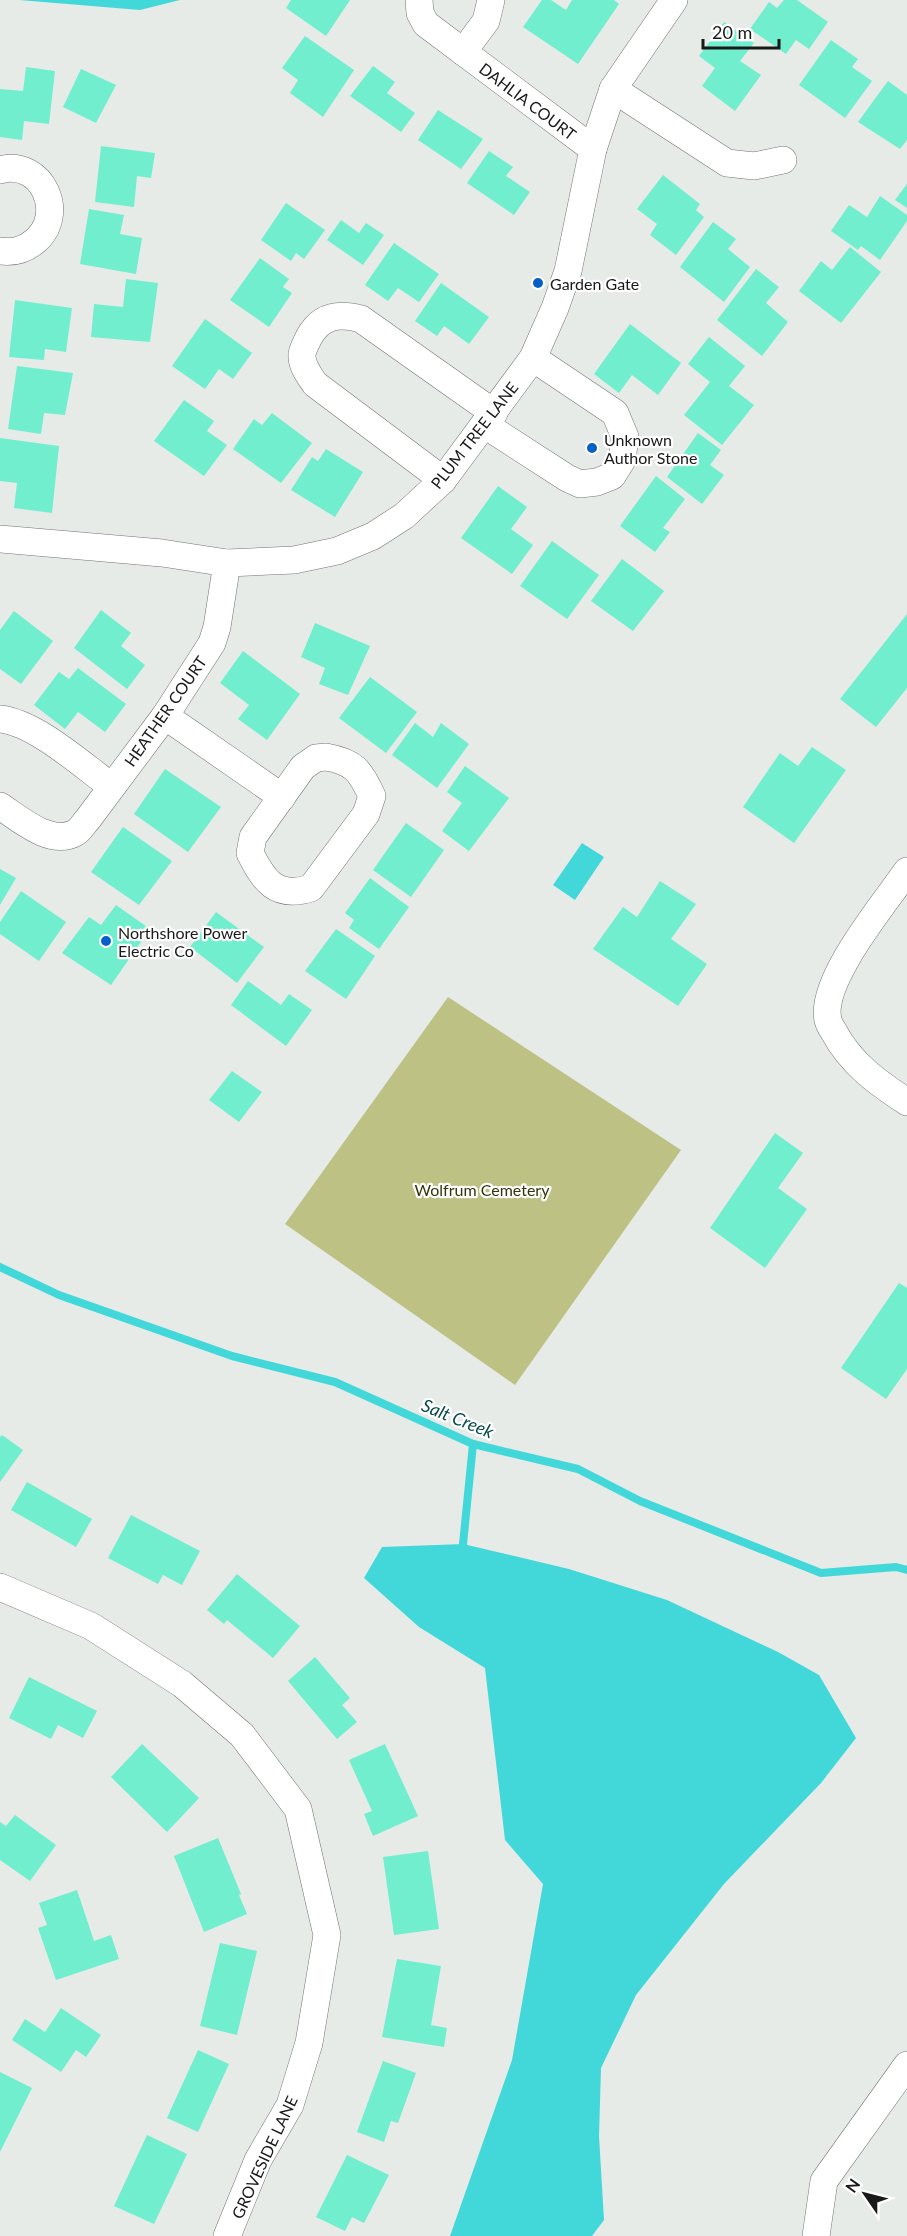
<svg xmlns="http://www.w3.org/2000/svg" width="907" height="2236" viewBox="0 0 907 2236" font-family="Lato,sans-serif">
	<rect width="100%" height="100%" fill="#e7ebe8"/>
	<path fill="#bdc184" d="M448,997L681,1150L515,1385L285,1224Z"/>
	<g fill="#42d8d9">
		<path d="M19,0H180L140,10Z"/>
		<path d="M582,843L604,857L575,900L553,885Z"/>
		<path d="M463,1544L569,1569L667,1600L778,1652L819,1675L856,1738L821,1783L724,1884L636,1995L601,2068L599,2136L604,2220L592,2236H450L512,2060L543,1884L505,1840L485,1668L419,1627L364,1578L382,1547Z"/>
	</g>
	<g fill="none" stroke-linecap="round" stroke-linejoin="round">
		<g stroke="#42d8d9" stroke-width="8">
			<path d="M0,1267L59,1295L232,1356L335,1382L473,1444L578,1469L640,1501L821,1573L896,1567L907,1570"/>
			<path d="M463,1544L473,1444"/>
		</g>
	</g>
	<g fill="#70eece">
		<path d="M291,0H350L326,36L286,8Z"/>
		<path d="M542,0H551L566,10L572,0H614L619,4L578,64L523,27Z"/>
		<path d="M784,0H797L828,22L809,49L796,40L786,54L750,29L769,2L777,8Z"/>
		<path d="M724,22L754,43L740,61L761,75L735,111L702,86L715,68L699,56Z"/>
		<path d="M305,36L354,70L323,117L290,93L298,80L282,68Z"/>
		<path d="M831,40L858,59L852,67L872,81L845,118L799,85Z"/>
		<path d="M373,66L395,82L387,93L415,113L401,132L350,96Z"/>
		<path d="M26,67L55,71L49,124L24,121L22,140L0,137V89L23,91Z"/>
		<path d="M81,69L116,85L96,123L63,107Z"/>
		<path d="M888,81L907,95V140L900,149L858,122Z"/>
		<path d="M438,110L483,139L461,169L418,140Z"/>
		<path d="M101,146L155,153L151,178L137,176L134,207L95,202Z"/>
		<path d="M489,151L513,167L506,176L530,192L514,215L467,183Z"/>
		<path d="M663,175L700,204L696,210L704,217L676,255L650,235L657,224L637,209Z"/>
		<path d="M907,184V208L895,200Z"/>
		<path d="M880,196L907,215V221L880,260L861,246L858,250L831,231L849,205L867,217Z"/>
		<path d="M286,203L325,230L304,259L296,253L291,261L261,240Z"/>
		<path d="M89,209L124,215L120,234L142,238L136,274L80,264Z"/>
		<path d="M341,220L359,233L366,223L384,235L363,265L327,240Z"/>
		<path d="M713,222L736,239L728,249L750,267L724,302L680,267Z"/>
		<path d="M394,243L439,274L419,302L398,288L388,301L365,285Z"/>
		<path d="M850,247L881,272L841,323L799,291L821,261L832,270Z"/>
		<path d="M260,258L289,279L283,287L292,293L269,327L230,300Z"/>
		<path d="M756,269L779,287L766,303L788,322L762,356L717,320Z"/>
		<path d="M126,279L158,283L150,342L91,337L94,304L123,307Z"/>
		<path d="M441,283L489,317L469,344L444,326L437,336L415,321Z"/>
		<path d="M15,300L72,308L66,352L45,349L44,360L9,357Z"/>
		<path d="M205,319L252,353L233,379L219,369L205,389L172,366Z"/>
		<path d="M630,324L681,363L658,395L632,375L619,393L594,374Z"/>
		<path d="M709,337L745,366L729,386L754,405L722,445L684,415L710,382L688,364Z"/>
		<path d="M17,366L73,373L65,415L44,413L41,434L8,429Z"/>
		<path d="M184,400L214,421L207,431L227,445L204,476L154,441Z"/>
		<path d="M272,413L312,443L281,483L233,449L254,419L262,425Z"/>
		<path d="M698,433L721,450L710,465L724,475L702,504L667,477Z"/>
		<path d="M0,438L59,446L52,513L14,508L17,483L0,481Z"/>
		<path d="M326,449L363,472L335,517L291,490L312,457L318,461Z"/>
		<path d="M656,476L685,499L663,528L670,532L655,552L620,526Z"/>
		<path d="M498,486L527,507L511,529L533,545L512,574L461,538Z"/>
		<path d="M552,541L599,575L567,619L520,586Z"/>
		<path d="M622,559L664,591L633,631L591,601Z"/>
		<path d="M101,610L131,633L121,646L145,665L127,689L74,648Z"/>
		<path d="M14,611L53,641L21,684L0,669V630Z"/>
		<path d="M907,614V688L876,727L840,699Z"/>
		<path d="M315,623L370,646L348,695L319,684L325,668L301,657Z"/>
		<path d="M243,651L300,694L267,740L238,719L249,705L220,683Z"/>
		<path d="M78,668L126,704L105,732L78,712L65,729L34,705L59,672L69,679Z"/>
		<path d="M370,677L417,712L386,753L339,718Z"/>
		<path d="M415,723L433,737L441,723L469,744L437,788L392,755Z"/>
		<path d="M812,747L846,770L794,843L743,807L780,753L798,766Z"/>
		<path d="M465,766L509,798L469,851L442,831L462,803L447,792Z"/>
		<path d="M165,769L221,807L188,852L134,814Z"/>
		<path d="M406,823L444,850L411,897L373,870Z"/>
		<path d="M123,827L172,861L139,905L91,872Z"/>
		<path d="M0,869L16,878L0,905Z"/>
		<path d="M370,878L409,907L379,949L349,928L354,920L345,913Z"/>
		<path d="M660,881L696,904L671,939L707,964L678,1006L593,949L623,907L637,917Z"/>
		<path d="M21,891L66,922L39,961L0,934V922Z"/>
		<path d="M116,905L150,929L111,985L62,953L89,917L101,925Z"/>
		<path d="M216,912L264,947L237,983L190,947Z"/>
		<path d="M336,929L375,956L346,999L305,971Z"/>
		<path d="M248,981L281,1005L289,994L312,1010L286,1046L231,1005Z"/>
		<path d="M232,1071L262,1092L239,1122L209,1100Z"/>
		<path d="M775,1133L803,1153L778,1188L807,1209L765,1268L710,1228Z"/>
		<path d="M899,1283L907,1288V1369L886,1399L841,1368Z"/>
		<path d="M2,1435L23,1450L0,1482V1437Z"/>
		<path d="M27,1482L92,1519L76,1547L11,1510Z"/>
		<path d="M131,1515L200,1551L182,1585L163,1575L158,1584L108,1558Z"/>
		<path d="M237,1574L300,1626L273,1658L227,1620L224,1624L207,1610Z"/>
		<path d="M315,1657L350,1698L342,1705L357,1722L337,1739L288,1681Z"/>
		<path d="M29,1677L97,1711L83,1738L58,1725L51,1739L9,1718Z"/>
		<path d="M142,1744L199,1798L167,1832L111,1777Z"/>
		<path d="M385,1744L418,1816L373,1836L364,1814L372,1811L349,1760Z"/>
		<path d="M15,1815L56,1845L30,1881L0,1860V1822L6,1826Z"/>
		<path d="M218,1838L241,1894L239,1895L247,1914L204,1932L174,1856Z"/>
		<path d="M428,1851L439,1929L394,1935L383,1857Z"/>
		<path d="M77,1890L94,1941L111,1935L119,1959L56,1980L38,1928L47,1925L39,1903Z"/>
		<path d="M220,1943L257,1951L237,2035L200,2026Z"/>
		<path d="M397,1959L441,1966L431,2025L447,2028L444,2047L382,2037Z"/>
		<path d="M61,2008L101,2035L86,2057L76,2050L61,2072L12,2040L25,2019L45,2032Z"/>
		<path d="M198,2050L229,2064L198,2132L167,2118Z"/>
		<path d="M383,2061L416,2073L398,2123L391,2121L384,2142L357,2132Z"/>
		<path d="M0,2072L32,2088L0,2152Z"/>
		<path d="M147,2135L187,2154L154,2224L114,2206Z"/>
		<path d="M347,2155L389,2175L364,2223L352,2217L345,2231L316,2217Z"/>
	</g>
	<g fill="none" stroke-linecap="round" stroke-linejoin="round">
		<g stroke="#717572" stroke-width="28">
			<g id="street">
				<path d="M419,0L420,13L426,24L593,149"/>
				<path d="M463,52L486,21L491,0"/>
				<path d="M613,89L727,163L754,166L783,160"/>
				<path d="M0,170C42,158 68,215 34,242C24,250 14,253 0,251"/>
				<path d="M485,425L567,478L580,484L597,482L612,476L622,460L625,437L615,413L533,358"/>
				<path d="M443,480L315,384C309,375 301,365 302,354C303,349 307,341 309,337C321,315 339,313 361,319L494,413"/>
				<path d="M0,539L162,553L227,563L294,560L337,551L373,536L404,516L443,480L533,358L555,308L568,271L593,149L613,89L674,0"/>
				<path d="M165,716L282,797"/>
				<path d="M0,719C36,723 82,765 111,786"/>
				<path d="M326,757C354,762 360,770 372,796L366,814L311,888C276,899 264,881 250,853L253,837L303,767L316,758Z"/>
				<path d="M0,806C20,819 50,846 75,833C80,831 84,823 88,819L165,716L212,643L217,627L227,563"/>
				<path d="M907,871C885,903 819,981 828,1020C829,1024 832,1029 834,1032C851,1064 878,1083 907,1102"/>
				<path d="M0,1587L91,1626L182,1684L242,1735L298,1809L327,1935L309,2043L290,2105L258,2160L227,2236"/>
				<path d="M816,2236L824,2181L907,2065"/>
			</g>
		</g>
		<use href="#street" stroke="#fff" stroke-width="27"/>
	</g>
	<g fill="#055fc8" stroke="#fff" stroke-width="2">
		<circle cx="538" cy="283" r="6"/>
		<circle cx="592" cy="448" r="6"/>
		<circle cx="106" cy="941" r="6"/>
	</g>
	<g text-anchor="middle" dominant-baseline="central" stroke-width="4.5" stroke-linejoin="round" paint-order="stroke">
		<g font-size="16" fill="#181918" stroke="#fff">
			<text transform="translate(528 101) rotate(37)">DAHLIA COURT</text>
			<text transform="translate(474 435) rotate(-52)">PLUM TREE LANE</text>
			<text transform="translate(165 711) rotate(-55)">HEATHER COURT</text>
			<text transform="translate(264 2157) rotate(-65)">GROVESIDE LANE</text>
		</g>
		<g font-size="16" fill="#181918" stroke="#fff" text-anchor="start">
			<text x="550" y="283">Garden Gate</text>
			<text x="604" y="439">Unknown<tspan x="604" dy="18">Author Stone</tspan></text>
			<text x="118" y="932">Northshore Power<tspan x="118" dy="18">Electric Co</tspan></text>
		</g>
		<g font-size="16" fill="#33350a" stroke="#fff">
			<text x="482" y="1189">Wolfrum Cemetery</text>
		</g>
		<g font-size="18" font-style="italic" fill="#084b4b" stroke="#fff">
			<text transform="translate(458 1418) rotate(22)">Salt Creek</text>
		</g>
	</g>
	<g transform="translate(865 2194) rotate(305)" stroke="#ffffff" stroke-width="4.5" paint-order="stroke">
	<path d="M0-4.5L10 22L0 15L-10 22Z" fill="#181918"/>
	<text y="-9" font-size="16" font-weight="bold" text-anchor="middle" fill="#181918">N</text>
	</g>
	<path d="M703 39v9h76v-9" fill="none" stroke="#181918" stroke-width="3"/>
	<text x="712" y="39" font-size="18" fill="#181918" stroke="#ffffff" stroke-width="4.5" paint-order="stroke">20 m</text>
</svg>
